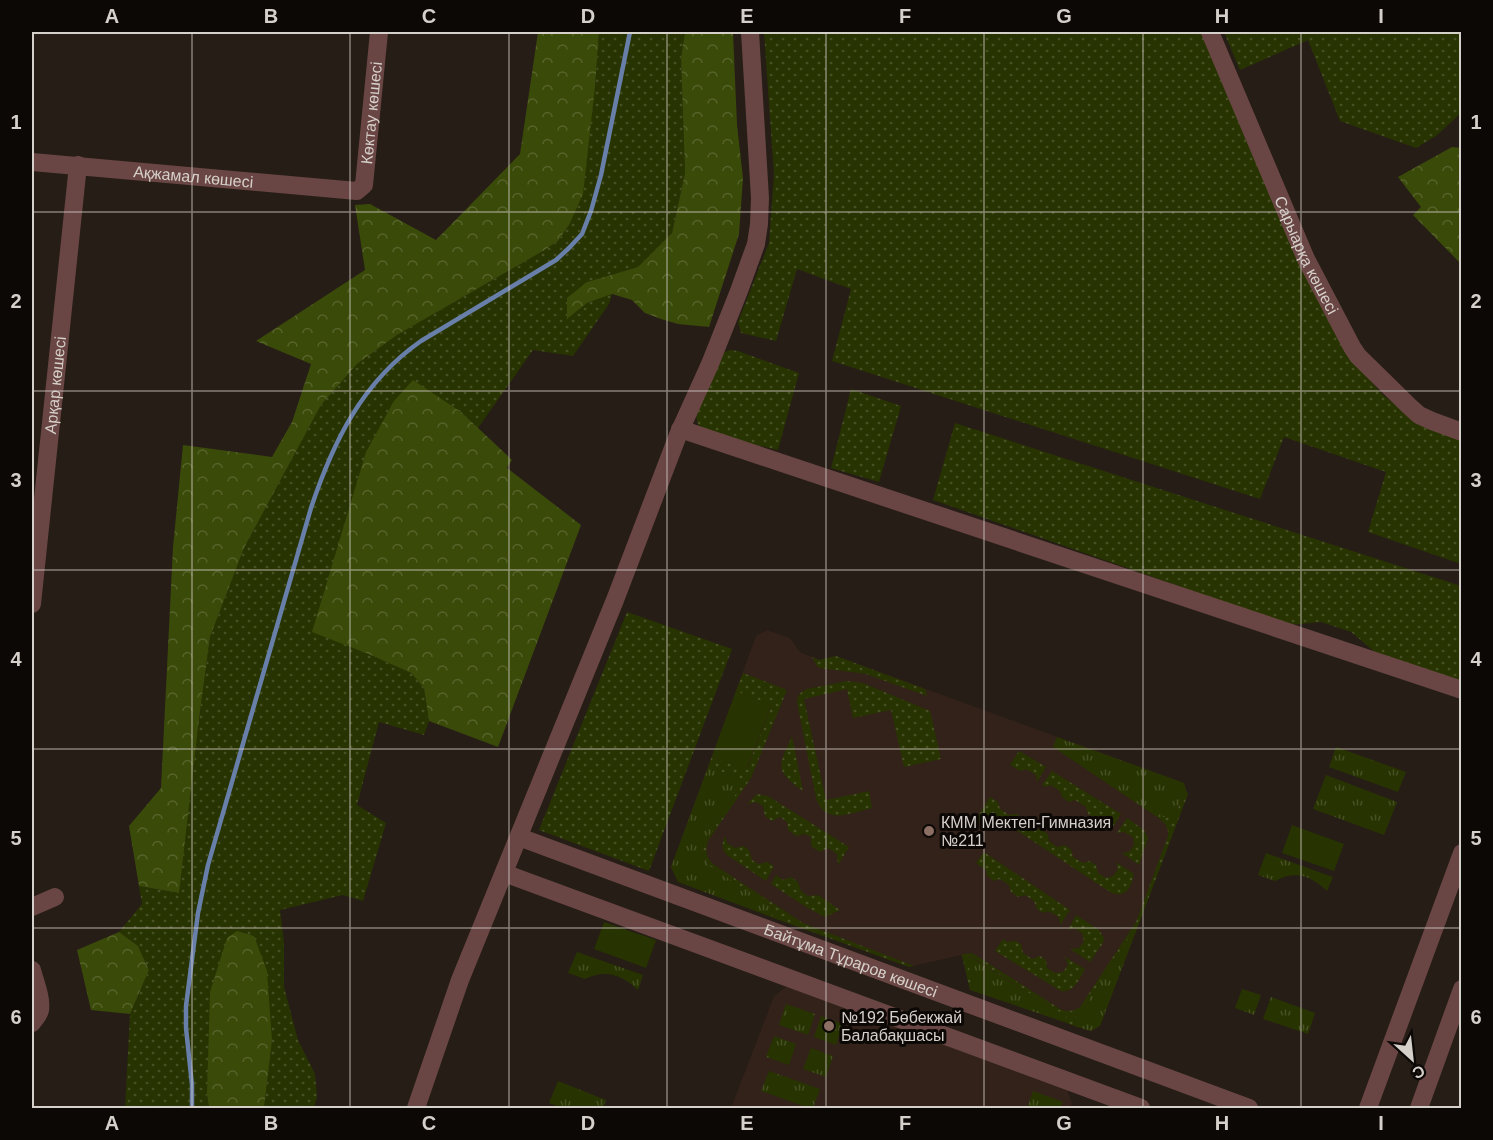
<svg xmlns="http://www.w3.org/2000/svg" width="1493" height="1140" viewBox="0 0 1493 1140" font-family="Helvetica,sans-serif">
	<defs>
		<pattern id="grass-dots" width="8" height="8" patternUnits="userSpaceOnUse" patternTransform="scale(1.5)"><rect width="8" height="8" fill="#273300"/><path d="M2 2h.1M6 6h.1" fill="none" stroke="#465024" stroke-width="1.8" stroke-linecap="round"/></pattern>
		<pattern id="forest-crowns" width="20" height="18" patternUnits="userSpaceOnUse" patternTransform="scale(1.5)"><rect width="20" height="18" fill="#3a4a08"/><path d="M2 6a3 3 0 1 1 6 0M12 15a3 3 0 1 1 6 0" fill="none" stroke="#56632b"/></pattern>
		<pattern id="park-tufts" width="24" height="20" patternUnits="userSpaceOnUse" patternTransform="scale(1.5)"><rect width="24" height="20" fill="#273300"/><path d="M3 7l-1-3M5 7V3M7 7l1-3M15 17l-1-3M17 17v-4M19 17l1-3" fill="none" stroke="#465024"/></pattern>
	</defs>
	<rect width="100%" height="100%" fill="#261d16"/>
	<g fill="#322219">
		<path d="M767,630L790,638L800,652L819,660L836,656L1184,783L1188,794L1100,1026L1091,1031L970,990L962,955L909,967L678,882L671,867L756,636Z"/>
		<path d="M787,986L1067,1089L1072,1104L1070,1108H731L774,996Z"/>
	</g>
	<g fill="url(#grass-dots)">
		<path d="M599,32H685L681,58L685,173L672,233L638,267L587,282L567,319L587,303L612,294L609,304L573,356L533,350L478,428L461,412L366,653L411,673L424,688L429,721L424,735L379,722L357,805L386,823L363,901L343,895L280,910L284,942V987L298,1040L315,1074L317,1097L314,1108H264L272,1041L207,1094L209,1108H125L130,1014L149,970L138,946L119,932L142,904L139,886L178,893L199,719L210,637L244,548L321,405L357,364L397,335L543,251L558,241L569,225L595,87Z"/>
		<path d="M764,32H1204L1358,367L1382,394L1399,408L1461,440V564L1368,532L1386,472L1284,437L1260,499L832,361L851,289L797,269L776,341L741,333L738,322L769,243L774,175Z"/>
		<path d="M1224,32H1461V113L1436,136L1416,148L1340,121L1308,40L1240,70Z"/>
		<path d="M730,350L738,351L799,373L778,450L709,434C699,429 697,425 696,414L723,353Z"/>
		<path d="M851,389L901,406L879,482L831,468Z"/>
		<path d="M955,423L1461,586V683L1381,657L1351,632L1321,622L1290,625L933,500Z"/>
		<path d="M627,612L732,649L649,871L539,830Z"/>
		<path d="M836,656L925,689L927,696L866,674L820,668L817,666L812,657L819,660Z"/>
		<path d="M743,673L787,690L751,778L708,841C705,851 706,856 713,864L803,923L914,966L909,967L771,917L773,907L711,867C703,860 700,852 705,842L744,781L708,767L712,756L747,769L771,706L736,691Z"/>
		<path d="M847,681L863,683L930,711L941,759L904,767L891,710L853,718L847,689L804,699L826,800L869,791L872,808C850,813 825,826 816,798L797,702C798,695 800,692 807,689Z"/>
		<path d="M792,736L803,791C773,770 779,766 792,736Z"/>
		<path d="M1019,751L1046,767L1037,782L1036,775L1026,769L1020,771L1010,765Z"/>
		<path d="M1052,771L1121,814L1111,830L1110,823L1100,816L1094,818L1088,814L1086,807L1075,800L1069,802L1062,797L1060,791L1051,785L1046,787L1042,785Z"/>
		<path d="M1186,790L1188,794L1135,934L1132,932L1083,1009L1077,1013L1074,1026L1064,1022L1066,1016L968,955L973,991L970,990L962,956H960L964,954L972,953L1060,1009C1067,1012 1074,1012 1080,1007L1136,922L1168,836C1169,827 1164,822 1157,817H1174Z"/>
		<path d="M757,794L768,796L849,847L838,865L837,854L828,848L820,852L811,846V837L805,834L796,836L788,830L787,822L780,817L772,821L765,816L763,806L756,802L747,804Z"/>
		<path d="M990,797L998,802L1000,809L1009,815L1016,814L1020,816L1012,828L992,814L984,824L976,819Z"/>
		<path d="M1127,818L1144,830L1148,838L1139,865L1122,853L1129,852L1134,845L1133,837L1124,832L1117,833Z"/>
		<path d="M1024,819L1025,826L1033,831L1040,829L1048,834L1049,841L1057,847L1064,845L1071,849L1073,857L1083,863L1089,861L1096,865L1098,873L1106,878L1113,876L1118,869L1116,862L1134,874C1131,888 1126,899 1110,892L1016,830Z"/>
		<path d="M725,836L727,843L735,848L743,846L749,850L752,860L759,864L767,862L774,866L766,881L727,855C721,849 722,843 725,836Z"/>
		<path d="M984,852L1070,910L1060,925L1059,917L1048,911L1043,913L1037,909L1034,901L1025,895L1018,897L1011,892L1009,885L1000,879L994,881L987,876L986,870L976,863Z"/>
		<path d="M776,875L783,880L791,877L798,882L801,891L808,896L818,895L840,910L825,917L806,907L771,884Z"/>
		<path d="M1076,915L1099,930L1104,938L1103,943L1090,962L1070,949L1079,948L1084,941L1082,933L1074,928L1068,930Z"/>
		<path d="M1003,939L1007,942L1015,941L1021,944L1023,953L1032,959L1040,956L1046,960L1047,968L1055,973L1063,972L1068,965L1065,957L1085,969C1079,979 1074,993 1061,991L995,951Z"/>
	</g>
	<g fill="url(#forest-crowns)">
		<path d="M538,32H599L595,87L583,194L569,225L558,241L543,251L397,335L357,364L321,405L244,548L210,637L199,719L179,893L139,886L129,826L161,788L173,547L183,445L272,457L292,422L311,364L256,341L365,270L355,205L370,204L436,240L520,154Z"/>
		<path d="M685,32H733L737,125L743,178L739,234L709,327L678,324L661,319L645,313L632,300L612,294L587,303L567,319V298L587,282L638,267L672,233L685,173L681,58Z"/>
		<path d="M1452,147L1461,148V264L1413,215L1421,207L1398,177Z"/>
		<path d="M413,380L461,412L512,460L507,468L581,525L498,747L429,721L424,688L411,673L366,653L312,632L366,452L394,401Z"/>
		<path d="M237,931L254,936L267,971L272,1041L264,1108H209L207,1094L210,992L227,938Z"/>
		<path d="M119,932L138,946L149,970L130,1014L91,1010L77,950Z"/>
	</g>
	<g fill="url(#park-tufts)">
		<path d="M1057,737L1184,783L1186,790L1174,817H1157L1053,747Z"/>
		<path d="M1336,747L1406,772L1398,792L1329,767Z"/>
		<path d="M708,767L744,781L705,842C700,852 703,860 711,867L773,907L771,917L678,882L671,867Z"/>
		<path d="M1326,775L1397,802L1384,835L1313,809Z"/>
		<path d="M1266,853L1333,877L1327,891C1311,876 1296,870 1275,881L1258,875Z"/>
		<path d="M1132,932L1135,934L1100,1026L1091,1031L1074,1026L1077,1013L1083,1009Z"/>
		<path d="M577,952L643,975L638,990C622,975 606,969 585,979L568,973Z"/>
		<path d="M967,955L1066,1016L1064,1022L973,991Z"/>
		<path d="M1242,989L1261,995L1254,1015L1235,1008Z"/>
		<path d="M1271,997L1315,1013L1308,1034L1263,1019Z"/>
		<path d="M786,1004L815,1014L808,1035L779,1025Z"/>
		<path d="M821,1016L843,1024L836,1045L814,1037Z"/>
		<path d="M774,1036L796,1044L789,1065L766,1057Z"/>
		<path d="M811,1048L833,1056L826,1077L803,1069Z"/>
		<path d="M769,1071L820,1089L813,1108H809L761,1091Z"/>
		<path d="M558,1081L606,1100L603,1108H563L549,1103Z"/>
		<path d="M1033,1091L1063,1102L1060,1108H1027Z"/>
	</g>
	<g fill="#273300">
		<path d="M736,691L771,705L746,770L712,756Z"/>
		<path d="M1292,825L1344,844L1334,871L1282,853Z"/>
		<path d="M604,922L656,940L646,968L594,949Z"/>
	</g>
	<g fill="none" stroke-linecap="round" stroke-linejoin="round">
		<path stroke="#687fa9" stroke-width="4.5" d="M192,1108V1085L186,1028V1006L198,913L208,865L311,508C333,442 362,382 421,341L556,260L569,248L582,234L591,211L601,175L630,32"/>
		<g stroke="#694644" stroke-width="18">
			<path id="s1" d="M1210,32L1306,259L1352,347L1358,356L1409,406L1419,415L1432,421L1462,432"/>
			<path id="s2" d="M32,162L357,191L364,185L379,32"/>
			<path d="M680,429L1462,690"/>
			<path id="s3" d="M32,604L78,165"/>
			<path id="s4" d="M519,837L1249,1108"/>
			<path d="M504,873L1141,1108"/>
			<path d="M32,907L55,897"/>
			<path d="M32,970C35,982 42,998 40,1010C39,1015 35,1019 32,1023"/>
			<path d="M416,1108L460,980L615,600L678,435L710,364L739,291L756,244L759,224L760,198L750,32"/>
			<path d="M1368,1108L1462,853"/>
			<path d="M1419,1108L1462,989"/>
		</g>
	</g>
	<path fill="none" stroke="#d6d0cb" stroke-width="1.5" stroke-opacity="0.55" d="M192,32V1108M350,32V1108M509,32V1108M667,32V1108M826,32V1108M984,32V1108M1143,32V1108M1301,32V1108M32,212H1462M32,391H1462M32,570H1462M32,749H1462M32,928H1462"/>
	<g fill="#8d6e63" stroke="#0c0806" stroke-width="2">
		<circle cx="929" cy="831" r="6"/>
		<circle cx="829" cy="1026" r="6"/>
	</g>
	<g text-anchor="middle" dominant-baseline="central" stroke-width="6" stroke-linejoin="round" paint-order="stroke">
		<g font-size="16" fill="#d6d0cb" stroke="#0c0806">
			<text stroke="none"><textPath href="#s2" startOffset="408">Көктау көшесі</textPath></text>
			<text stroke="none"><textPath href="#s2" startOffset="162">Ақжамал көшесі</textPath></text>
			<text stroke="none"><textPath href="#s1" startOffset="243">Сарыарқа көшесі</textPath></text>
			<text stroke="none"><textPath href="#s3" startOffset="220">Арқар көшесі</textPath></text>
			<text stroke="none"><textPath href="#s4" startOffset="354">Байтұма Тұраров көшесі</textPath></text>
		</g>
		<g font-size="16" fill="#d6d0cb" stroke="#0c0806" text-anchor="start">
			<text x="941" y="822">КММ Мектеп-Гимназия<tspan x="941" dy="18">№211</tspan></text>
			<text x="841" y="1017">№192 Бөбекжай<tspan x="841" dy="18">Балабақшасы</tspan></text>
		</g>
	</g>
	<rect width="1493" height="1140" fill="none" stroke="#0c0806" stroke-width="66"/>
	<g transform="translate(1412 1059) rotate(153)" stroke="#0c0806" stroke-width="4.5" paint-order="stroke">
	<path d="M0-4.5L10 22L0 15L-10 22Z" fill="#d6d0cb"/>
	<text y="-9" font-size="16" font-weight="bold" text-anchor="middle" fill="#d6d0cb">С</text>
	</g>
	<rect x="33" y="33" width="1427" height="1074" fill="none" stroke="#d6d0cb" stroke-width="2"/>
	<g font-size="20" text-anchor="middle" font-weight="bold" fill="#d6d0cb">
		<text x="112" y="23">A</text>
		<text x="271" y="23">B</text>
		<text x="429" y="23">C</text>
		<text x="588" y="23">D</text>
		<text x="747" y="23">E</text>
		<text x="905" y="23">F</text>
		<text x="1064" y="23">G</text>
		<text x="1222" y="23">H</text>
		<text x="1381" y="23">I</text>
		<text x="16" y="129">1</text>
		<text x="1476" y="129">1</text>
		<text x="16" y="308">2</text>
		<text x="1476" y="308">2</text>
		<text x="16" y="487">3</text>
		<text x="1476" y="487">3</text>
		<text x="16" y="666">4</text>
		<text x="1476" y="666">4</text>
		<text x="16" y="845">5</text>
		<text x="1476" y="845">5</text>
		<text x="16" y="1024">6</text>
		<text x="1476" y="1024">6</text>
		<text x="112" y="1130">A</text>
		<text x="271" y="1130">B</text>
		<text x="429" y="1130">C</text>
		<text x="588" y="1130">D</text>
		<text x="747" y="1130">E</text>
		<text x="905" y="1130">F</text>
		<text x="1064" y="1130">G</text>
		<text x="1222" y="1130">H</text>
		<text x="1381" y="1130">I</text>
	</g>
</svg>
